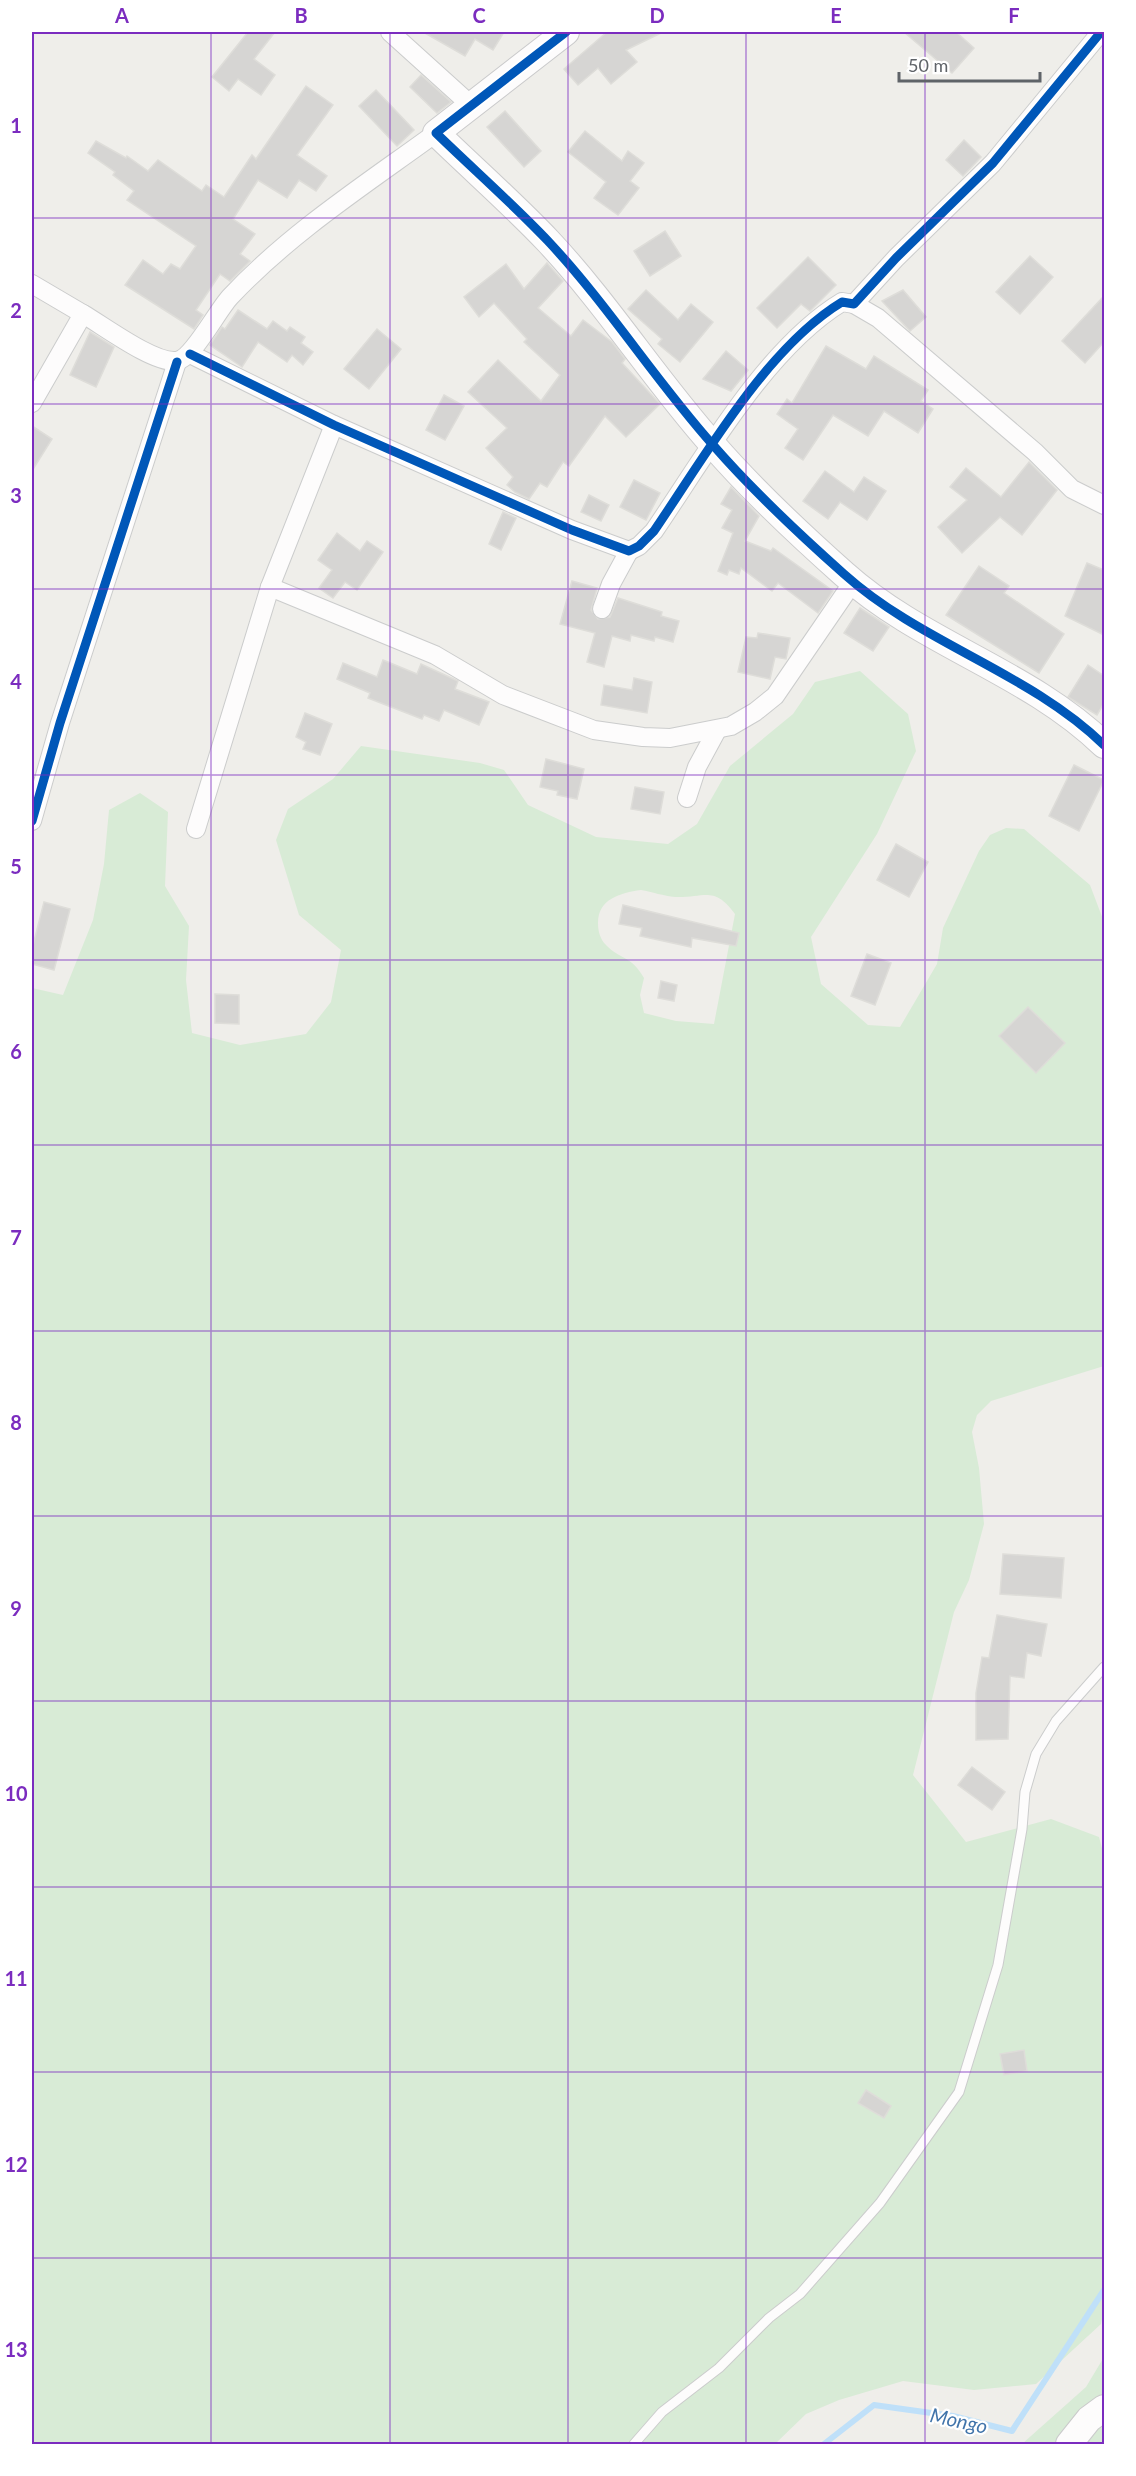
<svg xmlns="http://www.w3.org/2000/svg" width="1136" height="2476" viewBox="0 0 1136 2476" font-family="Lato,sans-serif">
	<rect width="100%" height="100%" fill="#efeeea"/>
	<g fill="#d8ebd6" fill-rule="evenodd">
		<path d="M860,671L908,714L916,751L877,834L811,937L821,984L868,1025L900,1027L937,964L943,928L979,851L990,835L1006,828L1024,829L1090,885L1104,922V1366L991,1401L977,1415L972,1432L979,1468L984,1524L969,1580L954,1612L913,1775L966,1842L1051,1819L1099,1837L1104,1856V2309L1101,2324L1036,2384L974,2390L903,2381L839,2400L806,2414L775,2444H32V988L63,995L93,920L104,864L109,810L140,793L168,812L165,886L189,926L186,980L192,1033L240,1045L306,1034L331,1002L341,950L299,915L276,840L288,809L333,779L361,746L480,763L504,770L528,805L596,837L668,844L697,824L730,766L793,714L815,682ZM641,890C652,892 664,896 675,897C705,898 714,885 735,914L714,1024L676,1021L644,1013L640,995L644,978C630,954 620,960 606,945C600,939 598,931 598,923C598,899 620,893 641,890Z"/>
		<path d="M1104,2357V2444H1022L1086,2387Z"/>
	</g>
	<g fill="none" stroke-linecap="round" stroke-linejoin="round">
		<path stroke="#bfe0f9" stroke-width="6" d="M824,2444L874,2405L953,2416L1012,2431L1104,2290"/>
	</g>
	<g fill="#d6d5d3" stroke="#deddd9" stroke-width="1.5">
		<path d="M248,32H275L254,59L275,75L261,95L238,79L229,91L212,77Z"/>
		<path d="M423,32H504L493,50L475,39L465,56Z"/>
		<path d="M607,32H663L626,50L637,62L611,84L598,68L578,85L564,69Z"/>
		<path d="M904,32H956L974,48L952,73Z"/>
		<path d="M421,75L451,102L437,113L410,87Z"/>
		<path d="M306,86L333,105L297,155L327,176L316,191L299,180L287,198L258,180L233,219L255,234L240,254L250,261L230,281L220,274L196,310L203,315L194,329L125,285L143,260L163,274L171,264L180,269L196,246L127,200L134,191L113,175L115,172L88,153L96,141L126,158L127,156L148,171L158,160L202,191L206,185L224,197L252,155L256,159Z"/>
		<path d="M376,90L414,130L397,146L359,106Z"/>
		<path d="M505,111L541,151L524,167L487,127Z"/>
		<path d="M585,131L622,161L628,151L644,163L630,181L639,188L618,215L594,198L606,182L568,152Z"/>
		<path d="M964,140L981,157L963,176L946,160Z"/>
		<path d="M665,231L681,256L650,276L634,251Z"/>
		<path d="M1030,256L1053,277L1020,314L996,292Z"/>
		<path d="M808,257L836,285L810,311L801,304L777,328L757,308Z"/>
		<path d="M547,263L563,281L538,308L571,336L583,320L612,342L625,359L622,363L660,404L626,437L605,416L569,466L563,462L547,487L540,483L529,499L515,492L507,485L513,477L486,448L507,428L468,392L498,360L541,401L560,375L524,342L527,339L494,303L479,317L464,297L506,264L524,289Z"/>
		<path d="M646,290L678,320L691,304L713,322L680,362L658,344L662,339L628,309Z"/>
		<path d="M903,290L926,317L910,331L882,301Z"/>
		<path d="M1104,296V342L1085,363L1062,341Z"/>
		<path d="M238,310L267,329L273,321L287,331L290,327L305,337L301,343L313,352L303,365L292,355L287,362L258,342L242,367L210,345L222,327L225,329Z"/>
		<path d="M377,329L401,349L369,389L344,369Z"/>
		<path d="M90,332L114,347L96,387L70,375Z"/>
		<path d="M826,346L866,369L874,356L928,390L921,401L933,409L918,433L884,411L868,436L833,415L803,460L785,448L798,429L777,414L787,399L792,403Z"/>
		<path d="M726,351L748,370L731,391L703,379Z"/>
		<path d="M444,395L464,406L445,440L426,430Z"/>
		<path d="M32,426L52,439L32,471Z"/>
		<path d="M1029,462L1057,490L1022,535L1000,517L962,553L938,527L967,500L950,487L966,468L1001,497Z"/>
		<path d="M825,471L854,492L864,477L886,491L867,520L840,502L828,519L803,501Z"/>
		<path d="M634,480L660,493L646,520L620,507Z"/>
		<path d="M731,487L759,516L745,541L771,551L773,548L833,591L818,613L778,583L772,591L741,568L739,574L729,570L727,575L718,571L733,533L722,528L732,510L721,504Z"/>
		<path d="M589,495L609,505L601,521L581,512Z"/>
		<path d="M503,512L516,518L501,550L489,544Z"/>
		<path d="M337,533L360,551L367,541L383,552L357,590L345,582L333,598L319,588L332,570L318,560Z"/>
		<path d="M1087,563L1104,570V635L1065,616Z"/>
		<path d="M979,566L1009,586L1004,593L1064,634L1039,673L946,615Z"/>
		<path d="M572,581L597,588L591,610L598,619L610,617L618,598L662,612L661,616L679,621L673,642L655,637L654,641L631,635L630,641L612,636L604,667L587,662L595,633L560,624Z"/>
		<path d="M860,608L889,627L873,651L844,633Z"/>
		<path d="M758,633L790,638L786,659L775,657L770,679L738,672L746,637L757,638Z"/>
		<path d="M383,660L417,674L421,664L458,681L455,689L489,702L479,725L444,710L439,721L424,715L422,719L368,698L370,693L337,679L343,663L377,677Z"/>
		<path d="M1088,665L1104,676V703L1097,715L1068,697Z"/>
		<path d="M634,678L652,682L647,713L601,705L604,685L632,690Z"/>
		<path d="M305,713L332,724L320,755L303,749L306,742L296,737Z"/>
		<path d="M546,759L584,769L577,799L557,795L558,791L540,787Z"/>
		<path d="M1074,765L1104,780L1079,831L1049,816Z"/>
		<path d="M635,787L664,792L660,814L631,809Z"/>
		<path d="M896,844L928,862L909,897L877,880Z"/>
		<path d="M44,902L70,909L54,970L32,964V949Z"/>
		<path d="M623,905L739,933L736,946L692,938L691,947L640,936L642,928L619,924Z"/>
		<path d="M867,954L891,963L875,1005L851,996Z"/>
		<path d="M661,981L677,985L674,1001L658,998Z"/>
		<path d="M215,994L239,995V1024L215,1023Z"/>
		<path d="M1028,1007L1065,1043L1036,1073L999,1036Z"/>
		<path d="M1003,1554L1064,1558L1061,1598L1000,1594Z"/>
		<path d="M997,1615L1047,1624L1041,1656L1027,1653L1024,1678L1010,1676L1008,1739L976,1740V1693L982,1657L989,1658Z"/>
		<path d="M972,1767L1005,1792L992,1810L958,1785Z"/>
		<path d="M1024,2050L1027,2071L1004,2075L1000,2054Z"/>
		<path d="M866,2090L891,2106L884,2118L858,2103Z"/>
	</g>
	<g fill="none" stroke-linecap="round" stroke-linejoin="round">
		<g stroke="#cbcccc" stroke-width="11">
			<path id="lane" d="M634,2444L662,2412L719,2368L769,2318L800,2294L880,2203L959,2092L998,1965L1022,1829L1025,1792L1036,1754L1056,1721L1104,1667"/>
		</g>
		<g stroke="#cbcccc" stroke-width="20">
			<g id="street">
				<path d="M390,32L473,107"/>
				<path d="M32,284L83,314"/>
				<path d="M854,304L878,318L1035,452L1072,489L1104,505"/>
				<path d="M190,354L334,425L572,530L629,551L639,546L654,531C704,458 766,348 842,302L854,304L896,258L993,163L1101,32"/>
				<path d="M32,403L83,314C104,326 153,363 176,361C192,360 217,311 230,297C290,233 366,184 436,133"/>
				<path d="M270,587L435,655L503,695L594,730L643,737L670,738L731,726L755,712L775,696L853,582"/>
				<path d="M602,609L611,584L629,551"/>
				<path d="M687,798L697,767L717,730"/>
				<path d="M32,821L60,723L177,362"/>
				<path d="M196,829L270,587L334,425"/>
			</g>
		</g>
		<g stroke="#cacacb" stroke-width="28">
			<g id="secondary">
				<path d="M566,32L436,133C473,169 513,204 548,241C608,305 655,380 713,445C753,491 799,534 844,574C922,644 1029,672 1104,745"/>
				<path d="M1069,2444L1089,2419L1104,2408"/>
			</g>
		</g>
		<use href="#lane" stroke="#fdfcfc" stroke-width="9"/>
		<use href="#street" stroke="#fdfcfc" stroke-width="18"/>
		<use href="#secondary" stroke="#fdfcfc" stroke-width="26"/>
		<g stroke="#fff" stroke-width="13">
			<g id="cycleway">
				<path d="M566,32L436,133C473,169 513,204 548,241C608,305 655,380 713,445C753,491 799,534 844,574C922,644 1029,672 1104,745"/>
				<path d="M190,354L334,425L572,530L629,551L639,546L654,531C704,458 766,348 842,302L854,304L896,258L993,163L1101,32"/>
				<path d="M32,821L60,723L177,362"/>
			</g>
		</g>
		<use href="#cycleway" stroke="#0057b8" stroke-width="9"/>
	</g>
	<path fill="none" stroke="#7b2cbf" stroke-width="1.5" stroke-opacity="0.55" d="M211,32V2444M390,32V2444M568,32V2444M746,32V2444M925,32V2444M32,218H1104M32,404H1104M32,589H1104M32,775H1104M32,960H1104M32,1145H1104M32,1331H1104M32,1516H1104M32,1701H1104M32,1887H1104M32,2072H1104M32,2258H1104"/>
	<g text-anchor="middle" dominant-baseline="central" stroke-width="4.5" stroke-linejoin="round" paint-order="stroke">
		<g font-size="20" font-style="italic" fill="#4174aa" stroke="#fff">
			<text transform="translate(959 2420) rotate(12)">Mongo</text>
		</g>
	</g>
	<rect width="1136" height="2476" fill="none" stroke="#ffffff" stroke-width="66"/>
	<path d="M899 72v9h141v-9" fill="none" stroke="#5f6368" stroke-width="3"/>
	<text x="908" y="72" font-size="18" fill="#5f6368" stroke="#ffffff" stroke-width="4.5" paint-order="stroke">50 m</text>
	<rect x="33" y="33" width="1070" height="2410" fill="none" stroke="#7b2cbf" stroke-width="2"/>
	<g font-size="20" text-anchor="middle" font-weight="bold" fill="#7b2cbf">
		<text x="122" y="23">A</text>
		<text x="301" y="23">B</text>
		<text x="479" y="23">C</text>
		<text x="657" y="23">D</text>
		<text x="836" y="23">E</text>
		<text x="1014" y="23">F</text>
		<text x="16" y="133">1</text>
		<text x="16" y="318">2</text>
		<text x="16" y="503">3</text>
		<text x="16" y="689">4</text>
		<text x="16" y="874">5</text>
		<text x="16" y="1059">6</text>
		<text x="16" y="1245">7</text>
		<text x="16" y="1430">8</text>
		<text x="16" y="1616">9</text>
		<text x="16" y="1801">10</text>
		<text x="16" y="1986">11</text>
		<text x="16" y="2172">12</text>
		<text x="16" y="2357">13</text>
	</g>
</svg>
